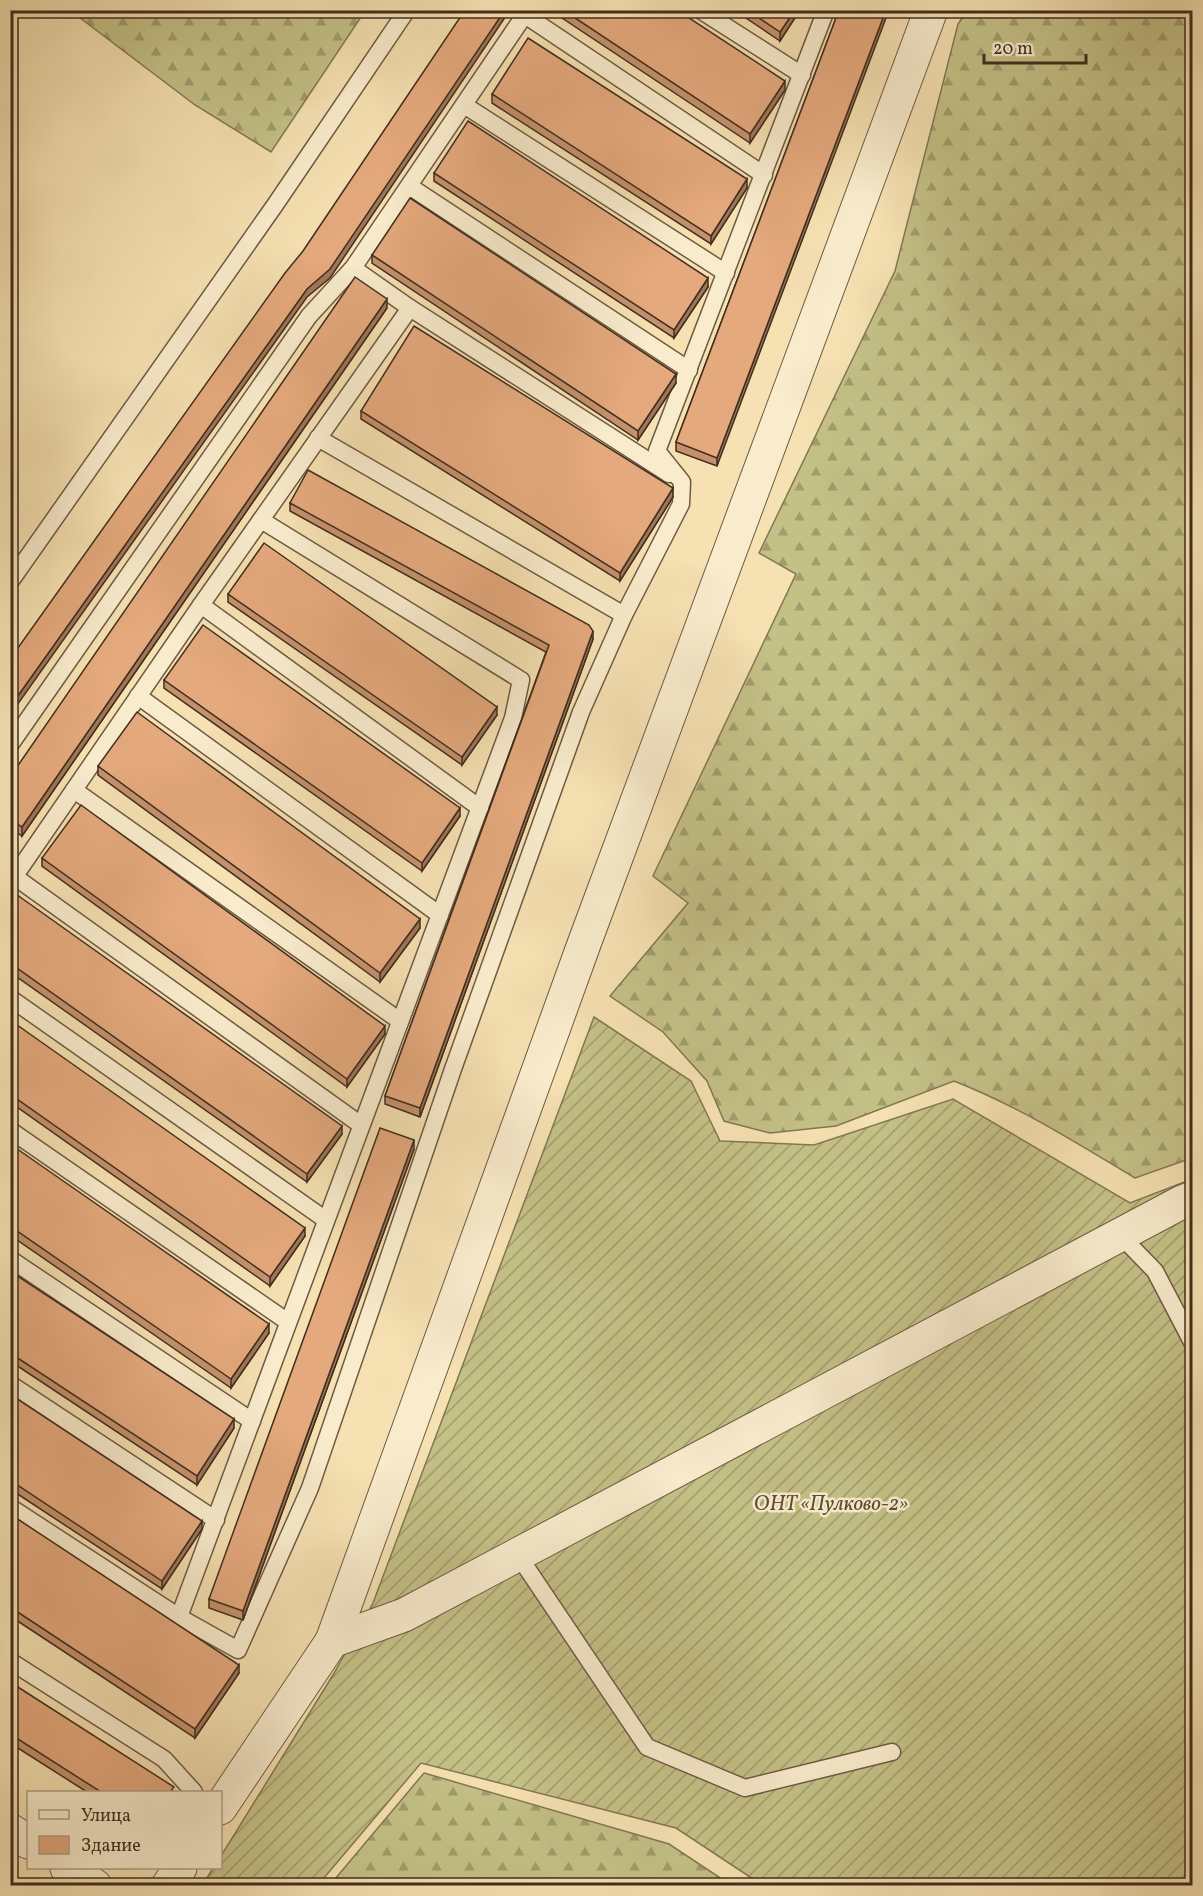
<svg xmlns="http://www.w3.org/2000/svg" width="1203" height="1896" viewBox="0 0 1203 1896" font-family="Vollkorn,serif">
	<defs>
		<pattern id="forest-firs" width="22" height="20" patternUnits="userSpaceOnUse" patternTransform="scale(1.5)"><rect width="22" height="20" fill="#c4c187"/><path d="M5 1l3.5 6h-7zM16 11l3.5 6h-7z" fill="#a19d6e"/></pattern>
		<pattern id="garden-furrows" width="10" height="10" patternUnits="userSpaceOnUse" patternTransform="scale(1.5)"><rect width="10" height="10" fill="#c4c187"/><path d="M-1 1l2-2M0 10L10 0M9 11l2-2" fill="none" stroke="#a19d6e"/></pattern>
	</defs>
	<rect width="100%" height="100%" fill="#f6e1b2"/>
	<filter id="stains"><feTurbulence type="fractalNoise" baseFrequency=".00333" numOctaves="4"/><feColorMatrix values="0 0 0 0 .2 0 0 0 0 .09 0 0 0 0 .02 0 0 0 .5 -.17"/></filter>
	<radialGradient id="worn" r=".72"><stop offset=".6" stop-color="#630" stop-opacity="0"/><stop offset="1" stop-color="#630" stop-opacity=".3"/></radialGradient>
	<g fill="url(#forest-firs)" stroke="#827853" stroke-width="1.5">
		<path d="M71,11H365L271,152L195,105Z"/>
		<path d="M967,11H1192V1158L1135,1178C1075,1142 1020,1107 954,1081L836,1126L770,1133L724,1121L707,1081L663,1032L610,996L688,903L653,876L796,574L759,553L895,271L958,24Z"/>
		<path d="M424,1773L669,1844L731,1885H330Z"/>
	</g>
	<path fill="url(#garden-furrows)" stroke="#827853" stroke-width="1.5" d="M594,1017L691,1081L720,1141L814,1145L953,1099L1130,1203L1192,1179V1885H762L676,1828L421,1763L318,1885L202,1886L213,1868H220L221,1856L333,1675L373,1603Z"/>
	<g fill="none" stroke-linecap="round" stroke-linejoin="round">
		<g stroke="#6e5b44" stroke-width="19">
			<g id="lane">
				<path d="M700,10L802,75"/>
				<path d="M525,15L764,175"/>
				<path d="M464,105L726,273"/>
				<path d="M409,186L689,370"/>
				<path d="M353,268L410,308L669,474"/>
				<path d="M318,438L624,615"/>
				<path d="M10,582L275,205L407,10"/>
				<path d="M201,605L480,808"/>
				<path d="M138,696L440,915"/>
				<path d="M10,745L309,316L353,268L528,10"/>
				<path d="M74,790L400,1021"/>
				<path d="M15,877L361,1125"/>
				<path d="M10,883L201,605L410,308"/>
				<path d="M10,998L326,1220"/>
				<path d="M10,1130L288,1322"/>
				<path d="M1121,1236L1155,1271L1192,1342"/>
				<path d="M10,1259L252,1421"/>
				<path d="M10,1384L216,1520"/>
				<path d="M10,1507L179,1617L238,1650L310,1488L453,1069L581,712L624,615L681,504L682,482L657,451L826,10"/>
				<path d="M518,1555L647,1747L745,1788L892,1752"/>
				<path d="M179,1617L513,718L521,680L261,520"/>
				<path d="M10,1661L164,1759L194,1792"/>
			</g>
		</g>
		<g stroke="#6e5b44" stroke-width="35">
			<g id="street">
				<path d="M332,1641L584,944L931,10"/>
				<path d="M220,1808L332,1641L404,1615L1182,1202L1192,1198"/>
				<path d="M10,1830L28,1842"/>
				<path d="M67,1868L95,1886"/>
				<path d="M168,1886L180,1868"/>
			</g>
		</g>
		<use href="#lane" stroke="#f9eccd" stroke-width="16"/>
		<use href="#street" stroke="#f9eccd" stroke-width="33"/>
	</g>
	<g fill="#c4916c" stroke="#412e1f" stroke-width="1.5">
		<path d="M550,10H677L785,90L750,143Z"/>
		<path d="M734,10H800L780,41Z"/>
		<path d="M839,10L717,466L676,451V442Z"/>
		<path d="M492,94L747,188L711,244L492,103Z"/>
		<path d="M434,173L708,287L674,338L434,181Z"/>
		<path d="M372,255L676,383L638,440L372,263Z"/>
		<path d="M387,308L22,836L10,828V777Z"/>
		<path d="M361,411L673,497L620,581L361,419Z"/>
		<path d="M290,503L593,639L420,1117L385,1104V1096L546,652L290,511Z"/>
		<path d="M228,594L497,715L462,765L228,602Z"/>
		<path d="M164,680L460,816L422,871L164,688Z"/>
		<path d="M98,766L420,928L380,982L98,775Z"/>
		<path d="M42,858L385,1034L347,1087L42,866Z"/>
		<path d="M10,895L342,1134L307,1182L10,972Z"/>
		<path d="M10,1020L305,1236L270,1286L10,1102Z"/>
		<path d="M10,1144L269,1333L231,1388L10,1235Z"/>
		<path d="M414,1149L243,1620L209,1608V1599Z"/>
		<path d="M10,1271L234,1428L197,1485L10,1361Z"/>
		<path d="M10,1394L202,1529L162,1589L10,1489Z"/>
		<path d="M10,1514L239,1673L195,1738L10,1616Z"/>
		<path d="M10,1682L174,1792H87L10,1743Z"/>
	</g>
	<g fill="#a07658" stroke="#412e1f" stroke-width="1.5">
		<path d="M505,10H510L330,278L307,297L10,715V707Z"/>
		<path d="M795,10H800L780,41V32Z"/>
		<path d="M886,10H889L717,466V458Z"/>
		<path d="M785,81V90L750,143V134Z"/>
		<path d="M747,179V188L711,244V236Z"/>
		<path d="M708,278V287L674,338V330Z"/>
		<path d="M387,299V308L22,836V827Z"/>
		<path d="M676,374V383L638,440V431Z"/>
		<path d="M673,488V497L620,581V573Z"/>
		<path d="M593,631V639L420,1117V1108Z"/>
		<path d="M497,707V715L462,765V757Z"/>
		<path d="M460,808V816L422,871V863Z"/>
		<path d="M420,919V928L380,982V973Z"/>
		<path d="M385,1026V1034L347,1087V1079Z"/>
		<path d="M342,1126V1134L307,1182V1174Z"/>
		<path d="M414,1140V1149L243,1620V1611Z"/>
		<path d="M305,1228V1236L270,1286V1277Z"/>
		<path d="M269,1324V1333L231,1388V1379Z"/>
		<path d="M234,1419V1428L197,1485V1476Z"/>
		<path d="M202,1521V1529L162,1589V1581Z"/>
		<path d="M239,1665V1673L195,1738V1729Z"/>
	</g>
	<g fill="#e4a97d" stroke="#412e1f" stroke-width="1.5">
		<path d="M465,10H505L330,269L307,289L10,707V659L285,273L303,251Z"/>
		<path d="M563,10H677L785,81L750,134Z"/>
		<path d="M747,10H795L780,32Z"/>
		<path d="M839,10H886L717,458L676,442Z"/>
		<path d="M528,38L747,179L711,236L492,94Z"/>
		<path d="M468,121L708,278L674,330L434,173Z"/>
		<path d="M410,198L676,374L638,431L372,255Z"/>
		<path d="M355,277L387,299L22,827L10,820V777Z"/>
		<path d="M414,326L673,488L620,573L361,411Z"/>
		<path d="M308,470L589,625L593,631L420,1108L385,1096L549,645L290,503Z"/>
		<path d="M264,543L497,707L462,757L228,594Z"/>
		<path d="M203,625L460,808L422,863L164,680Z"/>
		<path d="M137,712L420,919L380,973L98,766Z"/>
		<path d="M81,805L385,1026L347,1079L42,858Z"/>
		<path d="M13,892L342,1126L307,1174L10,963V895Z"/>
		<path d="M10,1020L305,1228L270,1277L10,1094Z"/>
		<path d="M380,1128L414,1140L243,1611L209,1599Z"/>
		<path d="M10,1144L269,1324L231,1379L10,1226Z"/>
		<path d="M10,1271L234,1419L197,1476L10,1353Z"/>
		<path d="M10,1394L202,1521L162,1581L10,1480Z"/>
		<path d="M10,1514L239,1665L195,1729L10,1607Z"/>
		<path d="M10,1682L174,1787L170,1792H101L10,1734Z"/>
	</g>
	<g text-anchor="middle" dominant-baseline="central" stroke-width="5" stroke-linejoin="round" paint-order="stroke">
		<g font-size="21" font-style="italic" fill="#5b4b34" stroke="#f9eccd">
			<text x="831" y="1504">ОНТ «Пулково-2»</text>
		</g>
	</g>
	<rect width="1203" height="1896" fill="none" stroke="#f6e1b2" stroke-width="36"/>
	<rect x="12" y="12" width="1179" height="1872" fill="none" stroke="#412e1f" stroke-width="3"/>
	<rect x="18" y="18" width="1167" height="1860" fill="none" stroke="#412e1f" stroke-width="1.5"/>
	<rect x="27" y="1791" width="195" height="78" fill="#f9eccd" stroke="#afa087" stroke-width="1.5"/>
	<rect x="39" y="1810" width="30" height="9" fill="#f9eccd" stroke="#afa087" stroke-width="1.5"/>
	<text x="81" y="1821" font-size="18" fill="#412e1f">Улица</text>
	<rect x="39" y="1836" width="30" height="18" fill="#e4a97d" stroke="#afa087" stroke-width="1.5"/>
	<text x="81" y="1851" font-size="18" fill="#412e1f">Здание</text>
	<path d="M984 54v9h102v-9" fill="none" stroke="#412e1f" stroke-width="3"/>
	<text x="993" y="54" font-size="18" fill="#412e1f" stroke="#f9eccd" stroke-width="4.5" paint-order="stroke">20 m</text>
	<rect width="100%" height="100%" filter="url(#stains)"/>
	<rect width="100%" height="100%" fill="url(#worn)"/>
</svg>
